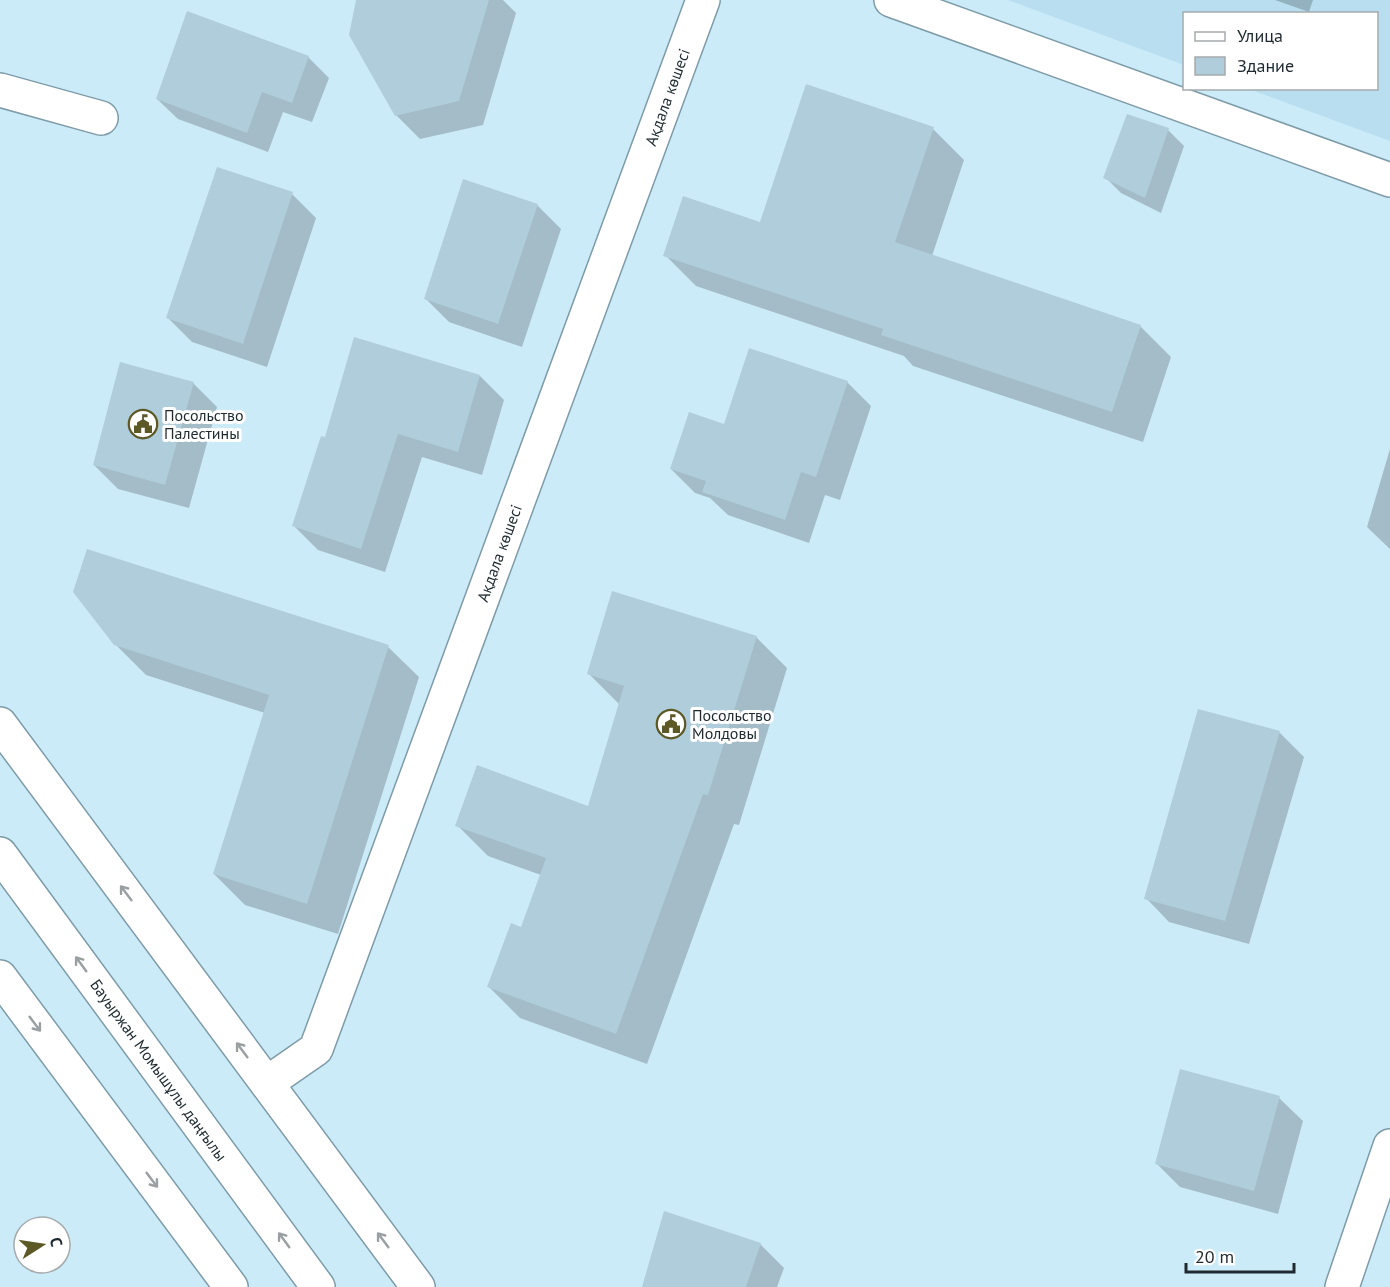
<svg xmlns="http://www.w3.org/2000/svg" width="1390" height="1287" viewBox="0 0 1390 1287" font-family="'PT Sans',sans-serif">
	<rect width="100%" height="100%" fill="#ccebf9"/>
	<path fill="#b8deef" d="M1008,0H1390V141L1249,89L1376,88V14H1184V65Z"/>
	<g fill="#0003">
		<path d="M358,0H503L516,13L483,125L420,139L396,115Z"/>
		<path d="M1275,0H1313L1309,12Z"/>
		<path d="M308,57L329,78L312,122L283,112L268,152L178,119L157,99Z"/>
		<path d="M933,129L964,160L932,256L1140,326L1171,357L1143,442L913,366L904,356L696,286L665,255L761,224Z"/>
		<path d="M1168,130L1184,146L1161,213L1121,193L1105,177Z"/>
		<path d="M292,194L316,218L267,367L192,342L168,318Z"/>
		<path d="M537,205L561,229L522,347L449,322L425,298Z"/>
		<path d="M480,376L504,400L482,475L422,457L385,572L318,550L294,526L326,439Z"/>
		<path d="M847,382L871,406L840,500L825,495L809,543L728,515L710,498L695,493L671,469Z"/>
		<path d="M193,383L217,407L189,508L118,489L94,465Z"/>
		<path d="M1390,449V549L1367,527Z"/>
		<path d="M756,637L787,668L739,825L734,824L647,1064L520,1018L489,987L522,928L541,875L488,856L457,825L589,808L620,705L589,674Z"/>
		<path d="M115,644L388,647L419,677L338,934L245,905L214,874L265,713L146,675Z"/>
		<path d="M1199,711L1280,733L1304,757L1249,944L1169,922L1146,898Z"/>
		<path d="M1279,1098L1303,1121L1278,1214L1180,1187L1156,1163Z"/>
		<path d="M760,1244L784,1268L777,1287H643Z"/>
	</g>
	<g fill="#afcddb">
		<path d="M356,0H489L459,101L395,116L349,35Z"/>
		<path d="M187,11L309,56L292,103L262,92L247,133L156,99Z"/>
		<path d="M806,84L934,127L895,242L1141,325L1112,412L881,335L883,329L663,256L683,196L760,222Z"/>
		<path d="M1127,114L1169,128L1145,198L1103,178Z"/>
		<path d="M217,167L293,192L243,344L166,318Z"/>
		<path d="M463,179L538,204L498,324L424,299Z"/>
		<path d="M354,337L480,375L458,452L398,434L361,549L292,526L321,436L325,437Z"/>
		<path d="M749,348L848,381L816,477L801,472L785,520L702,492L706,481L670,469L689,412L724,424Z"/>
		<path d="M120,362L194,382L165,485L93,465Z"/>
		<path d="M87,549L389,645L307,904L213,874L269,695L114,645L73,592Z"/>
		<path d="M612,591L757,636L708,795L703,794L616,1034L487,987L511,923L521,927L546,858L455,826L477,765L588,806L624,686L587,674Z"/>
		<path d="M1198,709L1280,731L1225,921L1144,899Z"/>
		<path d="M1180,1069L1280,1096L1254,1191L1155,1164Z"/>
		<path d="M664,1211L761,1243L746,1287H642Z"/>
	</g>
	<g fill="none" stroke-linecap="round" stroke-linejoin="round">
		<g stroke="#7e9ba8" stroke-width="36">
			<g id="minor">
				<path d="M891,0L1390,180"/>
				<path d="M0,90L101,118"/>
				<path d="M0,724L418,1287"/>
				<path d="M267,1083L316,1049L703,0"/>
				<path d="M1342,1287L1390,1146"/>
			</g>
		</g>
		<g stroke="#7e9ba8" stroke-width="36">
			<g id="major">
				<path d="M0,854L318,1287"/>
				<path d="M0,977L231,1287"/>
			</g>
		</g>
		<use href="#minor" stroke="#fff" stroke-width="33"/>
		<use href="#major" stroke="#fff" stroke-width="33"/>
	</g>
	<defs><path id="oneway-shaft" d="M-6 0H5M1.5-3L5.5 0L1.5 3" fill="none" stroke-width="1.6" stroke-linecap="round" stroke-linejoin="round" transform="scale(1.5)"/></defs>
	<g stroke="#9a9fa1">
		<use href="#oneway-shaft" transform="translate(126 893) rotate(-127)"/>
		<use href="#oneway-shaft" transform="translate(81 964) rotate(-126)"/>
		<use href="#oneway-shaft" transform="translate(35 1024) rotate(53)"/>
		<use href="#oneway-shaft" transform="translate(242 1050) rotate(-127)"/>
		<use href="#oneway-shaft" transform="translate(152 1180) rotate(53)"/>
		<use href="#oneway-shaft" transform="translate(284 1240) rotate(-126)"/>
		<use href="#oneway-shaft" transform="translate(383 1240) rotate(-127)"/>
	</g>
	<defs>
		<g id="civic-ring" transform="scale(1.5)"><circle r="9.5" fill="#fff" stroke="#5d5926" stroke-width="1.5"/><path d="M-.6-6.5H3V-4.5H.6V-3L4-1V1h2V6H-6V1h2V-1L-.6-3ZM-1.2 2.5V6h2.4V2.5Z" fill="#5d5926"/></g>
	</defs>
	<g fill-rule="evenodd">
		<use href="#civic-ring" x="143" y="424"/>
		<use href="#civic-ring" x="671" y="724"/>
	</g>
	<g text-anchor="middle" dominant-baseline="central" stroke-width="6" stroke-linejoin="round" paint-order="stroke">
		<g font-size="16" fill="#1e2a2f" stroke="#fff">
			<text transform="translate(667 97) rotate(-70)">Ақдала көшесі</text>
			<text transform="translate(499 553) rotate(-70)">Ақдала көшесі</text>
			<text transform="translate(159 1070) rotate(54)">Бауыржан Момышұлы даңғылы</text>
		</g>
		<g font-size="16" fill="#1e2a2f" stroke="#fff" text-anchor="start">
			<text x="164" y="415">Посольство<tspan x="164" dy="18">Палестины</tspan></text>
			<text x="692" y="715">Посольство<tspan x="692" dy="18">Молдовы</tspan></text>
		</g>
	</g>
	<rect x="1183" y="12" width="195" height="78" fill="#ffffff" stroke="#a5aaac" stroke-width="1.5"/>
	<rect x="1195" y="32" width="30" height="9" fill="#ffffff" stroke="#a5aaac" stroke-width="1.5"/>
	<text x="1237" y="42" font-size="18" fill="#1e2a2f">Улица</text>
	<rect x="1195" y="57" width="30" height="18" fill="#afcddb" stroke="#a5aaac" stroke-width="1.5"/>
	<text x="1237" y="72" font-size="18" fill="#1e2a2f">Здание</text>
	<g transform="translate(42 1245) rotate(78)"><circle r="28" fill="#ffffff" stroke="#a5aaac" stroke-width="1.5"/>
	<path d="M0-4.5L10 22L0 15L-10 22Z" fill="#5d5926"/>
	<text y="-9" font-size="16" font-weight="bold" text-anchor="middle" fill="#1e2a2f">С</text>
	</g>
	<path d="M1186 1263v9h108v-9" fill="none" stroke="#1e2a2f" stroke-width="3"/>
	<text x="1195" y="1263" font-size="18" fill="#1e2a2f" stroke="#ffffff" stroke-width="4.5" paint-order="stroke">20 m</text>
</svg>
